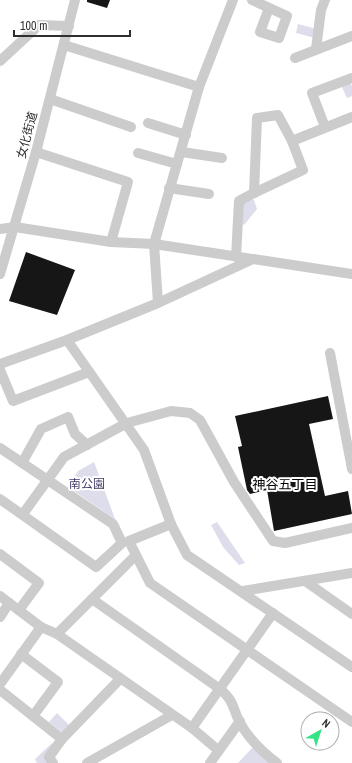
<svg xmlns="http://www.w3.org/2000/svg" width="352" height="763" viewBox="0 0 352 763" font-family="'Archivo Narrow','Noto Sans JP',sans-serif">
	<rect width="100%" height="100%" fill="#fff"/>
	<g fill="#ddddec">
		<path d="M298,24L317,29L315,38L296,33Z"/>
		<path d="M350,82L352,86V96L347,98L341,85Z"/>
		<path d="M251,199L254,200L257,209L244,225L243,224V203Z"/>
		<path d="M94,462L115,519L68,487L78,471Z"/>
		<path d="M217,522L245,563L239,565L223,547L211,525Z"/>
		<path d="M57,713L70,726L62,732L49,722Z"/>
		<path d="M52,743L53,745L49,763H37L35,759Z"/>
		<path d="M254,746L274,763H238Z"/>
	</g>
	<g fill="#161616">
		<path d="M87,0H110L107,8L87,2Z"/>
		<path d="M26,252L75,270L57,315L9,301Z"/>
		<path d="M328,396L333,419L309,424L325,496L348,491L352,514L274,531L267,490L250,494L247,490L238,447L242,446L235,416Z"/>
	</g>
	<g fill="none" stroke-linecap="round" stroke-linejoin="round">
		<g stroke="#ccc" stroke-width="10">
			<path d="M252,0L287,16L279,38L260,32L269,8"/>
			<path d="M64,45L199,87"/>
			<path d="M316,49L321,10L325,0"/>
			<path d="M295,58L352,36"/>
			<path d="M0,61L39,25L69,26"/>
			<path d="M50,99L131,127"/>
			<path d="M278,115L292,141L303,170L254,193L257,118Z"/>
			<path d="M148,123L186,135"/>
			<path d="M325,127L312,93L352,78"/>
			<path d="M292,141L352,117"/>
			<path d="M36,152L128,182L111,242"/>
			<path d="M182,152L222,158"/>
			<path d="M138,153L177,164"/>
			<path d="M169,188L209,194"/>
			<path d="M0,229L15,227L111,242L154,244L352,274"/>
			<path d="M236,257L239,201L254,193"/>
			<path d="M0,274L36,152L75,0"/>
			<path d="M158,303L154,244L199,87L233,0"/>
			<path d="M67,340L144,450L171,524L187,555L352,667"/>
			<path d="M330,353L352,469"/>
			<path d="M0,364L67,340L158,303L253,259"/>
			<path d="M0,370L13,401L89,372"/>
			<path d="M0,448L113,524L122,543L96,567L0,499"/>
			<path d="M22,463L41,429L68,417L75,434L87,445"/>
			<path d="M23,514L64,457L127,423L171,411L190,413L200,420L234,482L273,541L285,543L352,528"/>
			<path d="M171,524L129,541L150,583L352,722"/>
			<path d="M0,554L39,583L19,610"/>
			<path d="M305,581L352,614"/>
			<path d="M243,591L352,573"/>
			<path d="M0,596L41,627L57,634L192,728L218,750"/>
			<path d="M92,599L220,689C234,701 232,706 239,721C248,738 261,751 277,763"/>
			<path d="M0,617L9,603"/>
			<path d="M57,634L135,556"/>
			<path d="M21,654L58,682L33,716"/>
			<path d="M0,684L41,627"/>
			<path d="M0,690L62,739"/>
			<path d="M192,728L273,613"/>
			<path d="M53,763L49,757L62,739L120,679"/>
			<path d="M87,763L172,715"/>
			<path d="M210,763L240,721"/>
		</g>
	</g>
	<g text-anchor="middle" dominant-baseline="central" stroke-width="4" stroke-linejoin="round" paint-order="stroke">
		<g font-size="12" fill="#2f2f2f" stroke="#fff">
			<text transform="translate(27 135) rotate(-75)">女化街道</text>
		</g>
		<g font-size="12" fill="#403c6a" stroke="#fff">
			<text x="87" y="484">南公園</text>
		</g>
		<g font-size="13" fill="#000" stroke="#fff">
			<text x="285" y="484">神谷五丁目</text>
		</g>
	</g>
	<g transform="translate(320 731) rotate(39)"><circle r="19" fill="#ffffff" stroke="#acacac"/>
	<path d="M0-3L7 15L0 10L-7 15Z" fill="#33e385"/>
	<text y="-6" font-size="11" font-weight="bold" text-anchor="middle" fill="#2f2f2f">N</text>
	</g>
	<path d="M14 30v6h116v-6" fill="none" stroke="#2f2f2f" stroke-width="2"/>
	<text x="20" y="30" font-size="12" fill="#2f2f2f" stroke="#ffffff" stroke-width="3" paint-order="stroke">100 m</text>
</svg>
